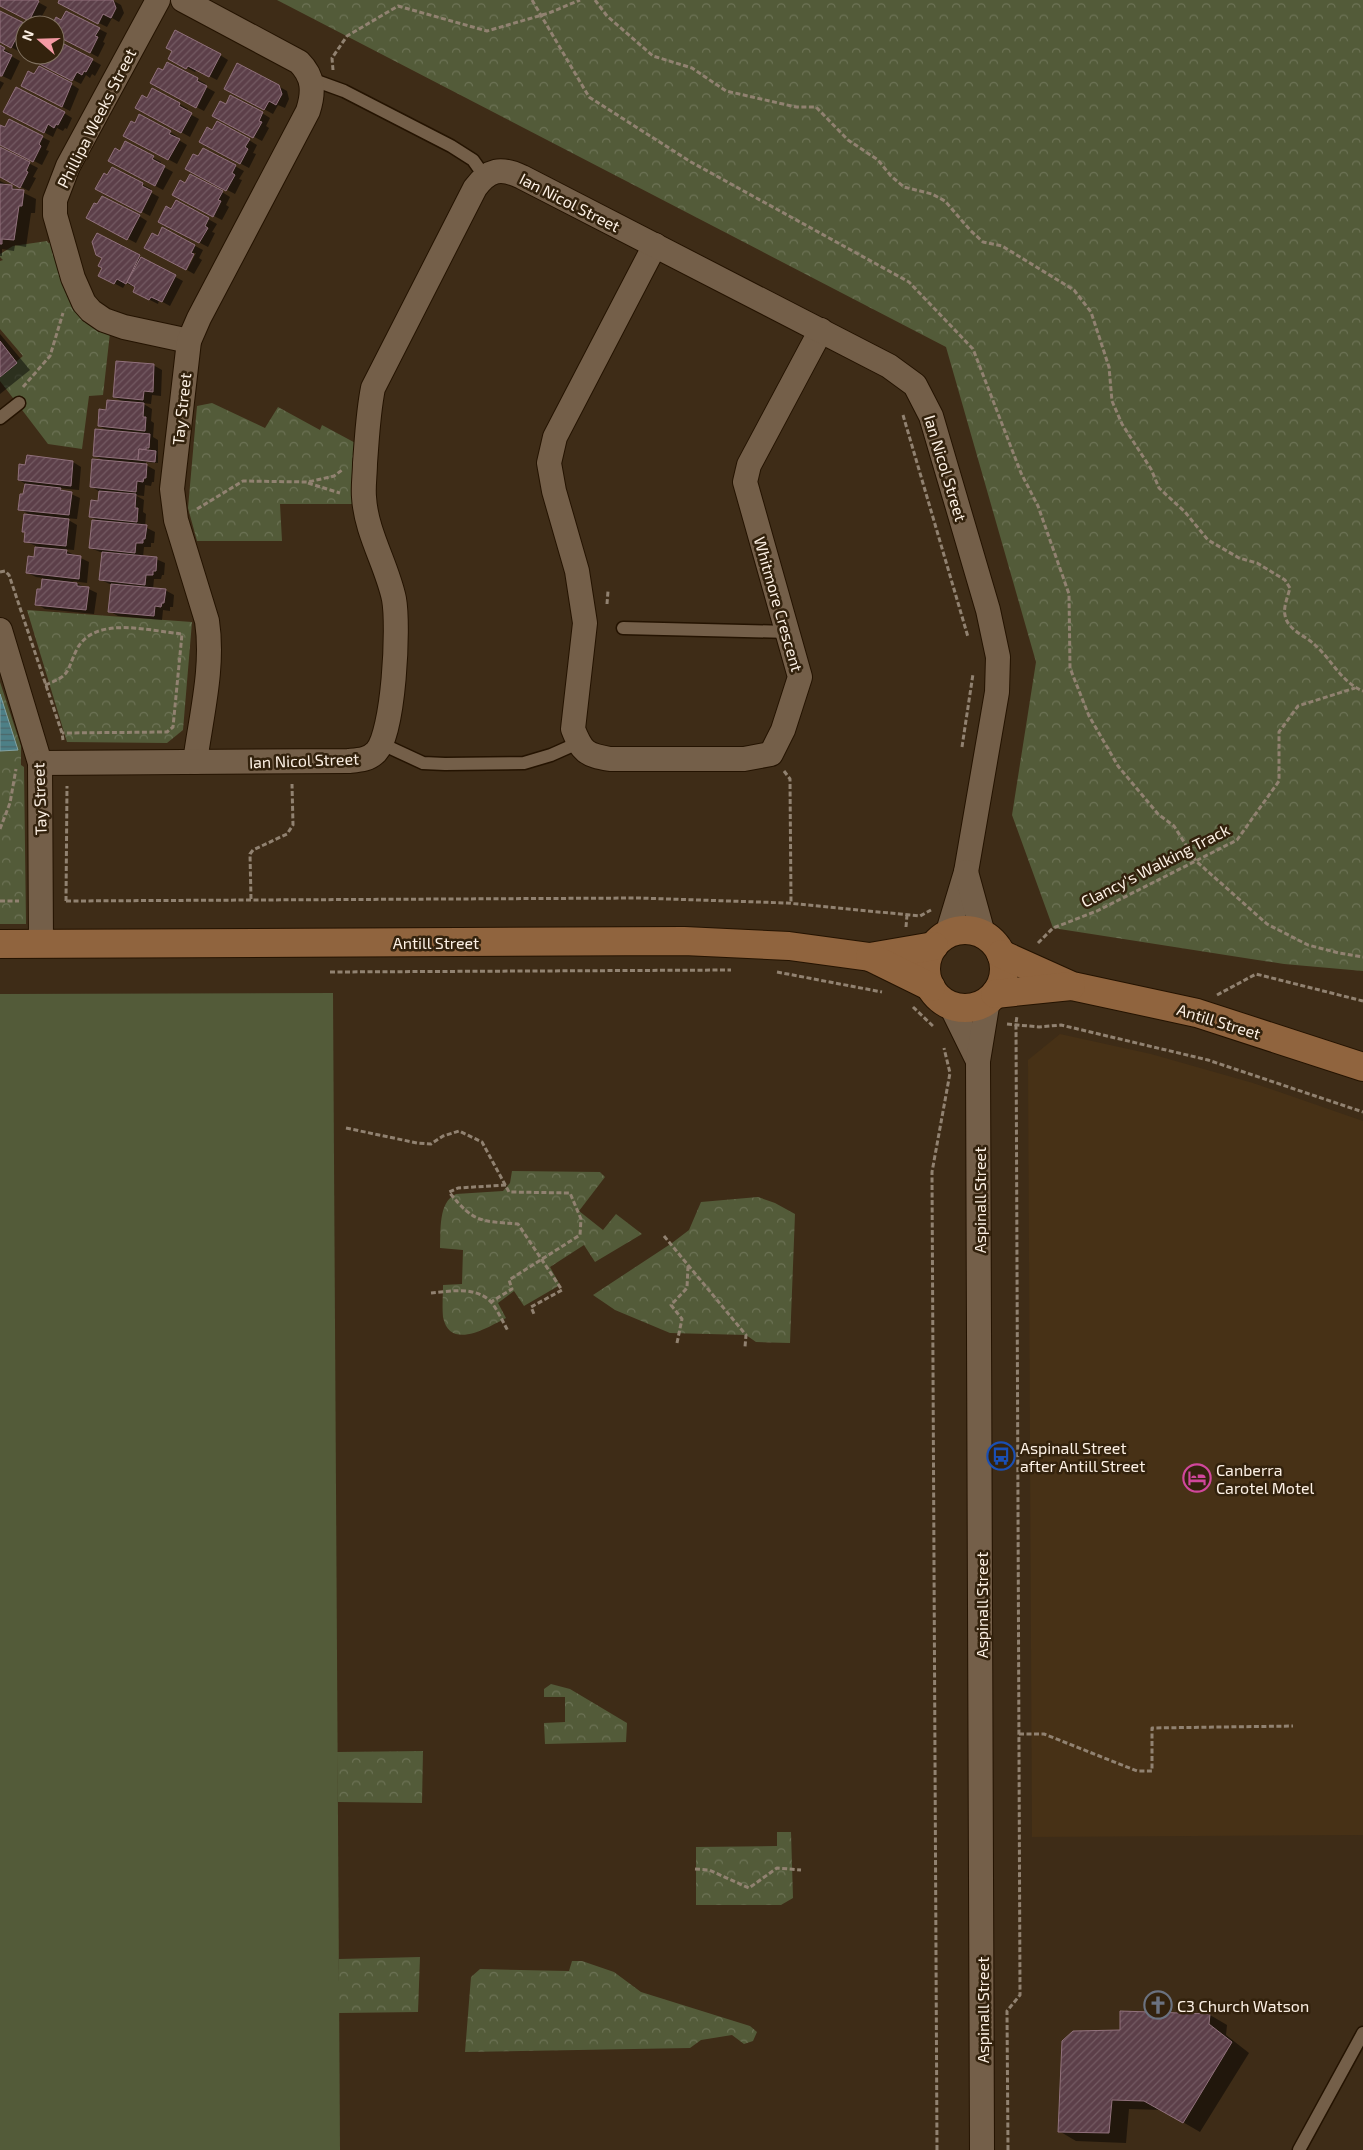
<svg xmlns="http://www.w3.org/2000/svg" width="1363" height="2150" viewBox="0 0 1363 2150" font-family="'Exo 2',sans-serif">
	<defs>
		<pattern id="forest-crowns" width="20" height="18" patternUnits="userSpaceOnUse" patternTransform="scale(1.25)"><rect width="20" height="18" fill="#535b39"/><path d="M2 6a3 3 0 1 1 6 0M12 15a3 3 0 1 1 6 0" fill="none" stroke="#6d7356"/></pattern>
		<pattern id="water-rules" width="6" height="5" patternUnits="userSpaceOnUse" patternTransform="scale(1.25)"><rect width="6" height="5" fill="#4d8087"/><path d="M0 2.5h6" fill="none" stroke="#4d6769"/></pattern>
		<pattern id="building-hatch" width="6" height="6" patternUnits="userSpaceOnUse" patternTransform="scale(1.25)"><rect width="6" height="6" fill="#5c3f49"/><path d="M-1 1l2-2M0 6l6-6M5 7l2-2" fill="none" stroke="#745b63"/></pattern>
	</defs>
	<rect width="100%" height="100%" fill="#3e2c17"/>
	<path fill="#473116" d="M1060,1034L1151,1054L1253,1083L1363,1121V1835L1032,1837L1028,1060Z"/>
	<path fill="#535b39" d="M333,993L340,2150H0V994Z"/>
	<g fill="url(#forest-crowns)">
		<path d="M277,0H1363V971L1284,964L1053,928L1012,815L1036,662L946,347Z"/>
		<path d="M47,241L48,243L51,242L110,333L103,395L89,396L82,449L48,444L0,381V375L23,356L0,329V261L3,260L0,257V254L13,246Z"/>
		<path d="M212,403L265,428L278,407L320,430L322,425L361,446L356,504H280L282,541H197L188,508L197,406Z"/>
		<path d="M27,610L192,622L183,730L167,743L67,742Z"/>
		<path d="M0,682L21,746V765L24,767L26,924H0Z"/>
		<path d="M512,1171L600,1172L605,1177L579,1211L603,1230L616,1214L642,1234L595,1262L584,1245L550,1267L560,1285L524,1306L514,1291L498,1303L506,1318C490,1326 450,1352 443,1317C442,1307 443,1295 443,1285L462,1284L463,1250L440,1248C441,1231 438,1202 456,1194L503,1191L510,1183Z"/>
		<path d="M758,1197L775,1203L795,1214L790,1343L756,1342L746,1335L670,1333L615,1310L593,1295L672,1243L689,1230L701,1202Z"/>
		<path d="M551,1684L570,1689L627,1723L626,1742L545,1744L544,1723L565,1722V1697H544V1689Z"/>
		<path d="M423,1751L422,1803L338,1802L337,1752Z"/>
		<path d="M777,1832H791L793,1898L781,1905H696V1847L777,1846Z"/>
		<path d="M420,1957L418,2012L339,2013V1959Z"/>
		<path d="M572,1961H582L614,1972L641,1992L750,2026L757,2032L753,2041L744,2044L732,2035L701,2040L690,2048L465,2052L471,1977L480,1969L569,1971Z"/>
	</g>
	<path fill="url(#water-rules)" stroke="#82a2a3" d="M0,694L18,750L0,751Z"/>
	<g fill="#0007">
		<path d="M0,0H34L47,7L37,25L0,5Z"/>
		<path d="M60,0H112L121,5L124,13L119,22L112,18L107,27L67,7Z"/>
		<path d="M0,12L25,25V43L20,52L0,41Z"/>
		<path d="M62,21L99,29L107,33L103,42L105,43L98,57L55,34V25H53Z"/>
		<path d="M55,39L101,65L95,76L92,74L90,78L86,75L81,84L40,63L34,55H55Z"/>
		<path d="M0,47L12,54L11,56L20,61L11,80L0,75Z"/>
		<path d="M220,55L228,60L217,80L197,70L195,72L178,63Z"/>
		<path d="M197,79L206,84L204,86L215,92L204,111L160,88Z"/>
		<path d="M0,81L4,83L0,90Z"/>
		<path d="M71,84L79,89L70,111L30,90Z"/>
		<path d="M278,86L287,91L289,99L285,108L278,105L273,114L234,93Z"/>
		<path d="M153,89L188,109L186,112L199,119L190,137L145,112L148,99Z"/>
		<path d="M227,106L262,113L270,118L266,126L269,128L262,141L222,120Z"/>
		<path d="M64,113L72,118L67,129L65,128L63,131L57,128L53,137L13,116Z"/>
		<path d="M0,126L42,137L50,141L46,150L49,151L42,165L0,144Z"/>
		<path d="M170,132L178,137L177,139L187,145L177,164L132,140Z"/>
		<path d="M249,140L257,145L253,153L256,154L249,168L209,147Z"/>
		<path d="M126,143L161,162L160,165L173,172L163,190L118,166L121,152Z"/>
		<path d="M0,148L38,168L33,177L36,178L29,191L0,176Z"/>
		<path d="M203,149L244,171L239,179L242,180L235,194L195,173Z"/>
		<path d="M112,169L151,189L150,192L159,197L150,216L105,193L108,177Z"/>
		<path d="M0,181L36,199L35,213H31L26,247L15,245L14,251L2,249V256H0Z"/>
		<path d="M185,184L222,192L230,197L226,205L229,207L222,220L182,200Z"/>
		<path d="M98,206L139,216L147,221L136,243L96,222Z"/>
		<path d="M208,219L217,224L212,232L215,233L208,247L168,226Z"/>
		<path d="M162,229L203,250L199,258L202,260L194,274L187,270L196,253H193L185,269L158,238Z"/>
		<path d="M97,235L183,281L170,306L159,300L158,304L142,296L136,288L126,283L123,288L108,280L104,268V257Z"/>
		<path d="M0,334L30,370L0,394Z"/>
		<path d="M153,365L162,370L161,396L152,395L151,404L142,403L152,409L151,421L154,423L153,437L158,440V463L146,462V465L155,470L154,482H152L151,486L145,485L144,496L135,495L144,500L143,512L146,514L145,527L155,532L154,543H151V547H144L143,557L156,559L165,563L164,575H162L161,579H154L153,589L165,590L174,595L173,607H170V611L163,610L162,620L118,616L109,611L112,585L101,580L103,553L90,548L100,522L91,517L99,502L100,492L91,486L106,462L94,455L108,431L99,426L107,411L124,402L114,397Z"/>
		<path d="M28,456L73,462L81,467L79,490L58,488L80,498L77,519L65,518L77,525L74,550L62,549L89,562L87,583L72,581L97,593L94,614L45,609L37,604L43,578L36,577L28,573L35,558L36,546L25,541L26,533L23,531L32,516L20,509L26,484L19,480L27,466Z"/>
		<path d="M1121,2012L1210,2015L1227,2025L1226,2035L1249,2053L1200,2132L1162,2110L1129,2109L1126,2143L1076,2141L1059,2131L1121,2031Z"/>
	</g>
	<g fill="url(#building-hatch)" stroke="#91717c">
		<path d="M0,0H37L39,1L29,21L0,6Z"/>
		<path d="M59,0H113L116,8L111,18L103,14L98,24L58,3Z"/>
		<path d="M0,11L24,23L11,48L0,42Z"/>
		<path d="M66,11L100,28L95,36L98,37L90,53L55,35V25H52L56,17L61,20Z"/>
		<path d="M175,30L221,54L209,77L188,66L186,69L168,59L172,51L166,48Z"/>
		<path d="M62,43L93,59L86,72L84,71L82,75L77,72L72,81L30,59L32,55H55V50L58,51Z"/>
		<path d="M0,45L5,48L3,51L12,55L2,76H0Z"/>
		<path d="M167,62L198,78L197,81L207,86L196,108L150,83L158,68L163,70Z"/>
		<path d="M237,63L279,85L282,94L276,105L269,101L264,110L224,89Z"/>
		<path d="M39,66L72,83L62,107L21,86L28,71L34,74Z"/>
		<path d="M16,87L65,112L58,125L56,124L54,128L48,124L44,133L3,112Z"/>
		<path d="M152,88L180,103L179,106L192,113L181,133L135,108L142,95L147,98Z"/>
		<path d="M230,95L263,112L259,121L262,122L253,138L212,116L220,101L226,104Z"/>
		<path d="M139,114L171,131L169,134L180,139L168,160L123,136L131,121L135,123Z"/>
		<path d="M9,119L43,136L39,144L41,146L33,162L0,145V125L5,127Z"/>
		<path d="M217,121L250,139L245,147L248,149L240,164L199,142L207,127L212,130Z"/>
		<path d="M125,141L154,156L152,159L165,166L155,186L108,161L115,148L120,151Z"/>
		<path d="M0,147L30,162L26,171L28,172L20,188L0,177Z"/>
		<path d="M203,148L236,165L232,173L235,175L226,191L185,169L193,154L198,156Z"/>
		<path d="M112,167L143,183L142,186L152,191L141,213L95,189L104,173L107,175Z"/>
		<path d="M190,174L223,191L218,200L221,201L213,217L172,195L180,180L185,183Z"/>
		<path d="M0,184L12,185V189L24,190L22,206H19L14,240L2,239V244H0Z"/>
		<path d="M102,196L140,215L127,240L86,218L94,203L97,204Z"/>
		<path d="M176,200L209,218L205,226L208,228L199,243L158,222L166,206L171,209Z"/>
		<path d="M162,227L195,245L191,253L194,254L186,270L144,248L152,233L158,236Z"/>
		<path d="M97,233L140,255L126,284L117,279L114,284L98,276L102,268L98,266L102,258L96,255L92,242Z"/>
		<path d="M141,257L176,275L162,302L151,297L149,300L133,292L135,287L127,282Z"/>
		<path d="M0,341L17,363L0,377Z"/>
		<path d="M116,361L154,364L153,392L144,391L143,400L113,397Z"/>
		<path d="M107,400L144,403L143,417H146L145,431L98,426L99,409L106,410Z"/>
		<path d="M95,429L150,434L149,448H146V450L139,449L138,460L93,456Z"/>
		<path d="M139,449L156,451L155,462L138,460Z"/>
		<path d="M27,455L73,461L71,486L18,480L19,464L25,465Z"/>
		<path d="M92,459L147,464L146,478H144L143,482L137,481L136,492L90,487Z"/>
		<path d="M25,484L61,488L60,490L72,492L69,515L18,510L20,494H23Z"/>
		<path d="M99,491L136,494L135,508H138L137,522L89,517L91,500L98,501Z"/>
		<path d="M24,514L69,519L66,546L24,542L25,532H22Z"/>
		<path d="M92,520L147,525L145,539H143V543H136L135,553L89,548Z"/>
		<path d="M35,547L67,550L66,554L81,556L79,579L26,573L28,556L34,557Z"/>
		<path d="M102,552L157,557L156,571H153V575H146L145,585L99,580Z"/>
		<path d="M42,579L77,583V586L89,587L86,610L35,605L37,589H41Z"/>
		<path d="M111,584L166,589L164,603H162L161,607L155,606L154,616L108,612Z"/>
		<path d="M1120,2011L1210,2014L1209,2024L1232,2042L1183,2123L1144,2101L1112,2100L1109,2133L1058,2132L1062,2041L1073,2031L1120,2030Z"/>
	</g>
	<g fill="none" stroke-linecap="round" stroke-linejoin="round">
		<g stroke="#241301" stroke-width="15">
			<g id="lane">
				<path d="M311,79L344,91L451,146L473,160L485,177"/>
				<path d="M0,418L19,403"/>
				<path d="M623,628L789,632"/>
				<path d="M382,744L423,763L445,764L524,763L551,755L578,743"/>
				<path d="M1299,2150L1363,2033"/>
			</g>
		</g>
		<g stroke="#241301" stroke-width="26">
			<g id="street">
				<path d="M158,0L68,166L55,200V215L73,278L84,303L91,311L104,320L124,327L189,341"/>
				<path d="M183,0L299,62C314,77 314,92 308,111L199,318L189,341L172,489L176,520L207,621C214,667 201,716 195,762"/>
				<path d="M655,245L555,437L549,463L554,491L577,571L585,623L573,729C582,752 586,755 610,759H744L771,754L783,730L800,677L745,482L749,465L821,330"/>
				<path d="M0,630L40,763L41,944"/>
				<path d="M40,763L348,761C359,760 368,760 376,752C394,733 399,626 394,599C387,565 366,533 364,497C363,486 365,474 365,463C367,438 368,413 373,388L475,188C489,169 501,167 522,177L889,366L915,385L931,416L988,610L998,657L997,692L966,872L947,935"/>
				<path d="M966,872L983,934"/>
				<path d="M951,1006L978,1061"/>
				<path d="M982,2150L978,1061L988,1000"/>
			</g>
		</g>
		<g stroke="#241301" stroke-width="30">
			<g id="secondary">
				<circle cx="965" cy="969" r="39"/>
				<path d="M0,944L684,941L789,946L870,957L934,946"/>
				<path d="M1001,954L1072,986L1197,1013L1363,1067"/>
				<path d="M870,957L931,987"/>
				<path d="M995,994L1071,986"/>
			</g>
		</g>
		<g stroke="#918271" stroke-width="3" stroke-dasharray="5 2.5" stroke-linecap="butt">
			<path d="M532,0L589,97L691,162L909,282L973,349L1021,473L1038,506L1069,594L1070,668L1089,716L1118,766L1158,814L1174,826L1196,861L1267,924L1308,945L1339,953L1363,957"/>
			<path d="M595,0L607,16L653,56L692,68L726,91L796,107H816L848,140L878,160L891,176L904,187L932,194L945,201L970,230L983,242L1002,246L1074,290L1091,312L1109,367L1112,401L1122,424L1151,469L1159,488L1185,512L1208,540L1239,558L1257,563L1285,580L1290,588C1288,596 1283,608 1285,615C1287,630 1306,636 1315,645C1332,660 1341,682 1363,691"/>
			<path d="M333,70L332,58L347,36L398,6L487,31L549,13L580,0"/>
			<path d="M23,387L50,356L63,313"/>
			<path d="M903,415L968,637"/>
			<path d="M308,483L340,493"/>
			<path d="M197,509L243,481L308,482L334,476L342,470"/>
			<path d="M0,572L5,571L9,575L62,733L63,740"/>
			<path d="M607,604L608,591"/>
			<path d="M45,685C72,675 66,671 77,649C95,615 150,631 182,634L173,727L167,732L62,733"/>
			<path d="M962,747L973,674"/>
			<path d="M784,771L790,779L791,903"/>
			<path d="M0,829L10,803L16,769"/>
			<path d="M251,899L250,854L253,850L287,834L293,825L292,784"/>
			<path d="M0,901H19"/>
			<path d="M66,901L639,898L787,903L920,916L931,910"/>
			<path d="M66,901L67,786"/>
			<path d="M906,927L907,915"/>
			<path d="M1038,943L1053,928L1097,911L1237,840L1279,781V732L1298,706L1355,688"/>
			<path d="M330,972L731,970"/>
			<path d="M777,972L882,992"/>
			<path d="M1217,995L1256,974L1363,1001"/>
			<path d="M913,1007L934,1027"/>
			<path d="M1007,1024L1039,1027L1061,1025L1208,1060L1363,1112"/>
			<path d="M346,1128L417,1143L431,1144L443,1136L459,1131L482,1142L509,1192L570,1193L581,1219L580,1235L509,1280L512,1289L491,1302"/>
			<path d="M506,1185L458,1188L449,1192C474,1223 480,1221 518,1224L562,1290L531,1307L534,1314"/>
			<path d="M664,1236L746,1335L745,1347"/>
			<path d="M431,1293C451,1291 477,1286 492,1303C498,1311 503,1322 508,1331"/>
			<path d="M677,1343L682,1319L671,1305L687,1288L688,1266"/>
			<path d="M1019,1734H1044L1137,1771H1152V1728L1293,1726"/>
			<path d="M695,1869L709,1870L749,1888L777,1868L801,1870"/>
			<path d="M937,2150L932,1172L950,1073L944,1048"/>
			<path d="M1008,2150L1007,2011L1020,1995L1016,1023L1017,1016"/>
		</g>
		<use href="#lane" stroke="#745f49" stroke-width="12"/>
		<use href="#street" stroke="#745f49" stroke-width="24"/>
		<use href="#secondary" stroke="#90643e" stroke-width="28"/>
	</g>
	<defs>
		<g id="bus-ring" transform="scale(1.4375)"><circle r="9.5" fill="#33220d" stroke="#1a4fb4" stroke-width="1.5"/><path d="M-5-6H5V4H4V6H2V4H-2V6H-4V4H-5ZM-3.5-4V0h7V-4ZM-3.5 1.2v1.5H-2V1.2ZM2 1.2v1.5H3.5V1.2Z" fill="#1a4fb4"/></g>
		<g id="hotel-ring" transform="scale(1.4375)"><circle r="9.5" fill="#33220d" stroke="#d1479c" stroke-width="1.5"/><path d="M-6-4.5h1.5V1H6V5H4.5V3h-9V5H-6ZM-4 0a1.8 1.8 0 1 1 3.6 0ZM.5 0V-2.5h3Q6-2.5 6 0Z" fill="#d1479c"/></g>
		<g id="church-ring" transform="scale(1.4375)"><circle r="9.5" fill="#33220d" stroke="#6b7280" stroke-width="1.5"/><path d="M-1.2-6h2.4v3.5h3.3v2.4h-3.3V6h-2.4V-.1h-3.3v-2.4h3.3Z" fill="#6b7280"/></g>
	</defs>
	<g fill-rule="evenodd">
		<use href="#bus-ring" x="1001" y="1456"/>
		<use href="#hotel-ring" x="1197" y="1478"/>
		<use href="#church-ring" x="1158" y="2005"/>
	</g>
	<g text-anchor="middle" dominant-baseline="central" stroke-width="5" stroke-linejoin="round" paint-order="stroke">
		<g font-size="16" fill="#fcf0e4" stroke="#33220d">
			<text transform="translate(96 118) rotate(-63)">Phillipa Weeks Street</text>
			<text transform="translate(570 202) rotate(27)">Ian Nicol Street</text>
			<text transform="translate(181 409) rotate(-84)">Tay Street</text>
			<text transform="translate(946 468) rotate(73)">Ian Nicol Street</text>
			<text transform="translate(779 604) rotate(74)">Whitmore Crescent</text>
			<text transform="translate(304 760) rotate(-2)">Ian Nicol Street</text>
			<text transform="translate(39 799) rotate(-92)">Tay Street</text>
			<text transform="translate(1155 865) rotate(-27)">Clancy's Walking Track</text>
			<text x="436" y="942">Antill Street</text>
			<text transform="translate(1219 1021) rotate(17)">Antill Street</text>
			<text transform="translate(979 1200) rotate(-90)">Aspinall Street</text>
			<text transform="translate(981 1605) rotate(-90)">Aspinall Street</text>
			<text transform="translate(982 2010) rotate(-90)">Aspinall Street</text>
		</g>
		<g font-size="16" fill="#fcf0e4" stroke="#33220d" text-anchor="start">
			<text x="1020" y="1447">Aspinall Street<tspan x="1020" dy="18">after Antill Street</tspan></text>
			<text x="1216" y="1469">Canberra<tspan x="1216" dy="18">Carotel Motel</tspan></text>
			<text x="1177" y="2005">C3 Church Watson</text>
		</g>
	</g>
	<g transform="translate(40 40) rotate(290)"><circle r="24" fill="#33220d" stroke="#837463"/>
	<path d="M0-4L9 19L0 12L-9 19Z" fill="#f49aa4"/>
	<text y="-8" font-size="14" font-weight="bold" text-anchor="middle" fill="#fcf0e4">N</text>
	</g>
</svg>
